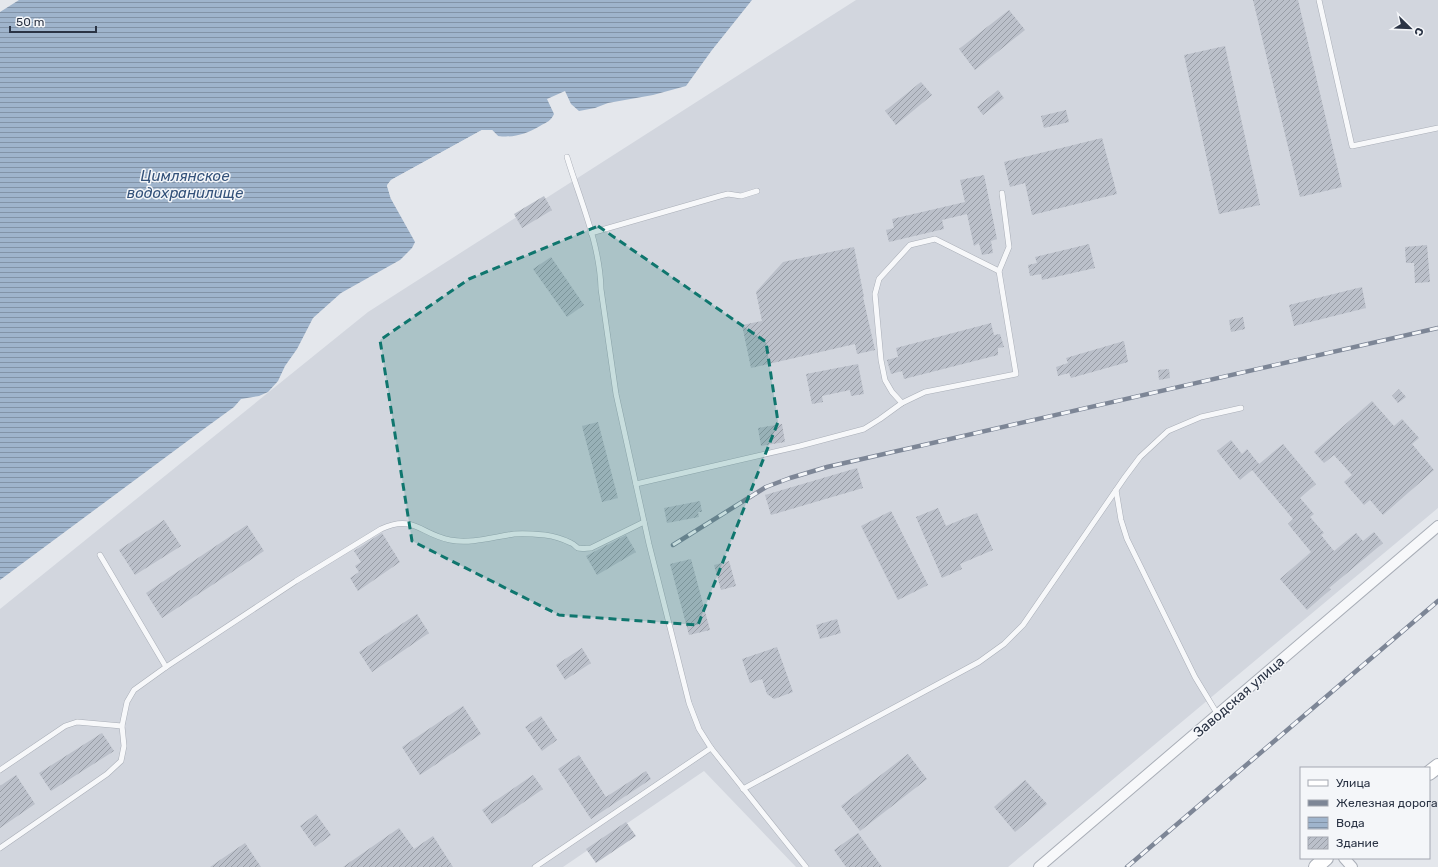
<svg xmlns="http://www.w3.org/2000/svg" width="1438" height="867" viewBox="0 0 1438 867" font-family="Rubik,sans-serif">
	<defs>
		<pattern id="water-rules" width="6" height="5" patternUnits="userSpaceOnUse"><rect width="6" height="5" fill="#9fb4cc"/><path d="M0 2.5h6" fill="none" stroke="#8293a7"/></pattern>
		<pattern id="building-hatch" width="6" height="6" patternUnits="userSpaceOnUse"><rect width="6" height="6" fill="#bbc0ca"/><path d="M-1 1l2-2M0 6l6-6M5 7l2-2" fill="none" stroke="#989da6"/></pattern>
	</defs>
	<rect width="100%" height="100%" fill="#e4e7ec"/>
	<path fill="#d2d6de" d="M856,0H1438V508L1008,867H796L704,771L563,867H0V609L368,312Z"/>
	<path fill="url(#water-rules)" d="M19,0H752L712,50L686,86L653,95L608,103L595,108L579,111L571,104L565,91L547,99L554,114C551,121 547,122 540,126C526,134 514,138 498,136L492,130H482L391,180L387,186L391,199L415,242L412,248L400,260L341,293L313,318L297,349L285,366L278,381L268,392L259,396L241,399L234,407L201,431L0,580V12Z"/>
	<path fill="#e4e7ec" d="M482,130H492L498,136L496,137L491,132H482L392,182L389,186L393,198L391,199L387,185L391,180Z"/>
	<g fill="url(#building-hatch)">
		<path d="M1253,0H1298L1342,187L1300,197Z"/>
		<path d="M1009,10L1025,30L975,70L959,49Z"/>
		<path d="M1225,46L1260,205L1219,214L1184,55Z"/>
		<path d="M921,82L932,95L896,125L885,111Z"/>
		<path d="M998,90L1004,98L983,115L977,107Z"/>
		<path d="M1066,110L1069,122L1044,128L1041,116Z"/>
		<path d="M1102,138L1117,194L1032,215L1025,183L1010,187L1004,162Z"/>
		<path d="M984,175L997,239L991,241L993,253L982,255L979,243L974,246L967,214L942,220L944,229L889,242L886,230L894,228L892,219L965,202L960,180Z"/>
		<path d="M544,196L552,210L522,228L514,214Z"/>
		<path d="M1089,244L1095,268L1042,280L1041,274L1030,276L1028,265L1037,263L1035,257Z"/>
		<path d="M1427,245L1430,282L1415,283L1414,263H1406L1405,247Z"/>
		<path d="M854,247L864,297H863L875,350L857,354L855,344L751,368L742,325L762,321L756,292L783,262Z"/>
		<path d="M551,257L584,305L567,317L533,269Z"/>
		<path d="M1362,287L1366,308L1294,326L1289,305Z"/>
		<path d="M1243,317L1245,329L1231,332L1229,320Z"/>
		<path d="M991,323L994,335L1000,334L1004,347L998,348V355L904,379L902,371L891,374L887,360L898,357L896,348Z"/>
		<path d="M1124,341L1128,362L1071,378L1069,373L1058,376L1056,367L1068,363L1066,358Z"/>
		<path d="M858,364L864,394L851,396L850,390L822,396L823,402L812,404L806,374Z"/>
		<path d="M1169,369L1170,378L1159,380L1158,370Z"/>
		<path d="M1399,389L1406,397L1398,403L1392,396Z"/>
		<path d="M1372,401L1394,426L1402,419L1419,438L1412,444L1434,470L1383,515L1370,500L1364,505L1344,482L1352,475L1334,455L1324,463L1314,452Z"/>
		<path d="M598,422L618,498L602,502L582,426Z"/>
		<path d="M782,424L785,442L761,446L758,428Z"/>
		<path d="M1231,440L1242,454L1247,449L1259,464L1283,444L1316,484L1300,498L1314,514L1310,517L1324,533L1321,535L1334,551L1356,533L1363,541L1374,532L1383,543L1329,588L1331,589L1307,610L1280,579L1311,552L1288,524L1293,519L1252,470L1240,480L1217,451Z"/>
		<path d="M857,468L863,488L771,515L765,495Z"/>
		<path d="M700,501L702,512H698L699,517L667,523L664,508Z"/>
		<path d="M938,508L946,526L977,513L993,550L960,564L962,569L942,578L916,517Z"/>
		<path d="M891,511L928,585L898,600L861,526Z"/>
		<path d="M164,520L181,546L135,575L119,550Z"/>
		<path d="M247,525L264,551L162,618L146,593Z"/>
		<path d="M382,533L400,562L358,591L350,578L359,572L355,566L361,562L354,551Z"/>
		<path d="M626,535L636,552L597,575L586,556Z"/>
		<path d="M691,559L710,630L689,635L670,564Z"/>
		<path d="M729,561L736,586L721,590L714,565Z"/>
		<path d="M417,614L429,633L372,672L359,652Z"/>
		<path d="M837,619L841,633L820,639L816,625Z"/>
		<path d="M777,647L793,692L774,699L767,694L762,679L750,683L742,659Z"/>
		<path d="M582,648L591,663L565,680L556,665Z"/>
		<path d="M463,706L481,734L420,775L402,747Z"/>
		<path d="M541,716L557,740L542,751L525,727Z"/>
		<path d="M102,733L114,751L51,791L39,773Z"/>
		<path d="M908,754L927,779L860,831L841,806Z"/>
		<path d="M579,755L606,797L646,771L651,779L591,819L558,769Z"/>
		<path d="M16,775L35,804L0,828V786Z"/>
		<path d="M533,775L543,789L492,824L482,810Z"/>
		<path d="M1025,780L1047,804L1015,832L994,807Z"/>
		<path d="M316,814L331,835L315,847L300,826Z"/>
		<path d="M626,822L636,836L596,863L586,849Z"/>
		<path d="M399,828L414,849L433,836L453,867H343Z"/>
		<path d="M858,833L882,867H846L834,850Z"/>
		<path d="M245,843L261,867H210Z"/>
	</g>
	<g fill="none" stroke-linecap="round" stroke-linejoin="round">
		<g stroke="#a9aeb7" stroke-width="6">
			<g id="lane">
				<path d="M1319,0L1352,146L1438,128"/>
				<path d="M567,157C580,200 600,244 601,289L616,394L649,544L689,703L699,729L711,748L806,867"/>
				<path d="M591,233L720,196L728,194L741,196L757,191"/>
				<path d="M902,403L892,392L885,380L881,360L875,294L879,279L910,245L935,239L999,271"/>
				<path d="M636,484L800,446L864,429L880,419L902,403L925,392L1016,374L999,271L1009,247L1002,193"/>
				<path d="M1116,490L1121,520L1127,539L1195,677L1218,715"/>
				<path d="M100,555L166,667"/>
				<path d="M0,770L65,726L77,722L122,726"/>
				<path d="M743,789L979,662L1004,644L1023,625L1125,477L1140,457L1168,431L1201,417L1241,408"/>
				<path d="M0,848L107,774L121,761L124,746L122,726L127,702L134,690L166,667L296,581L381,529C414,514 420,534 450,540C471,544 493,537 514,534C524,533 535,534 545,535C553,536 563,539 571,543C574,544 576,547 578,548C582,549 587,548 591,548L644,522"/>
				<path d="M535,867L711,748"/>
			</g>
		</g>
		<g stroke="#a9aeb7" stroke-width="12">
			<g id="street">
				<path d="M1344,858L1352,867"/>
				<path d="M1039,867L1438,526"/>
			</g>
		</g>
		<g stroke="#a9aeb7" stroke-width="16">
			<g id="secondary">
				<path d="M1429,773L1438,766"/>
				<path d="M1316,867L1326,858"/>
			</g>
		</g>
		<use href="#lane" stroke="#f7f8fa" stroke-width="5"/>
		<use href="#street" stroke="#f7f8fa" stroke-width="10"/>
		<use href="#secondary" stroke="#fff" stroke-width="14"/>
		<g stroke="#7d8696" stroke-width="4.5">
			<g id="rail">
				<path d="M673,545L766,487L790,478L827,467L1438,328"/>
				<path d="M1127,867L1438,601"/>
			</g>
		</g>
		<use href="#rail" stroke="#f4f6f9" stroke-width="3" stroke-dasharray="9" stroke-linecap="butt"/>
	</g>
	<path fill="#0f766e" fill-opacity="0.2" stroke="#0f766e" stroke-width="3" stroke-dasharray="8 5" stroke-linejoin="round" d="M598,226L766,342L778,422L698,625L559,615L412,541L380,340L469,279Z"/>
	<g text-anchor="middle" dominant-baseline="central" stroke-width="3" stroke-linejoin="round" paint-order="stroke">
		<g font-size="14" fill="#2b3445" stroke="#f4f6f9">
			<text transform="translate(1239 697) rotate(-41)">Заводская улица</text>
		</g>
		<g font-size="15" font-style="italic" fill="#34527a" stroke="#f4f6f9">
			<text x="185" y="176">Цимлянское<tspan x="185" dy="17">водохранилище</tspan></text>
		</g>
	</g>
	<rect x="1300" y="767" width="130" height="92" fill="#f4f6f9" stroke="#a4a8b1"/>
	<rect x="1308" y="780" width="20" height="6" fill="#ffffff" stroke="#a4a8b1"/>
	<text x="1336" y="787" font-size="12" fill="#2b3445">Улица</text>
	<rect x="1308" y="800" width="20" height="6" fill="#7d8696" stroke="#a4a8b1"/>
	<text x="1336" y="807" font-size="12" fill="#2b3445">Железная дорога</text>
	<rect x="1308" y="817" width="20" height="12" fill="url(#water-rules)" stroke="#a4a8b1"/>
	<text x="1336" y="827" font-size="12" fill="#2b3445">Вода</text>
	<rect x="1308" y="837" width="20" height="12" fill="url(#building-hatch)" stroke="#a4a8b1"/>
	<text x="1336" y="847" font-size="12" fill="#2b3445">Здание</text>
	<g transform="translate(1410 28) rotate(113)" stroke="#f4f6f9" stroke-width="3" paint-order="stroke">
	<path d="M0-3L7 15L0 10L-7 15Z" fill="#2b3445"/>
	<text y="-6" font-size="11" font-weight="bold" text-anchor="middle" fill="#2b3445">С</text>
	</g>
	<path d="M10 26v6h86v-6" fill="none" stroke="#2b3445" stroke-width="2"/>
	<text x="16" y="26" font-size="12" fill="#2b3445" stroke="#f4f6f9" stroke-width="3" paint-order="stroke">50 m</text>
</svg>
